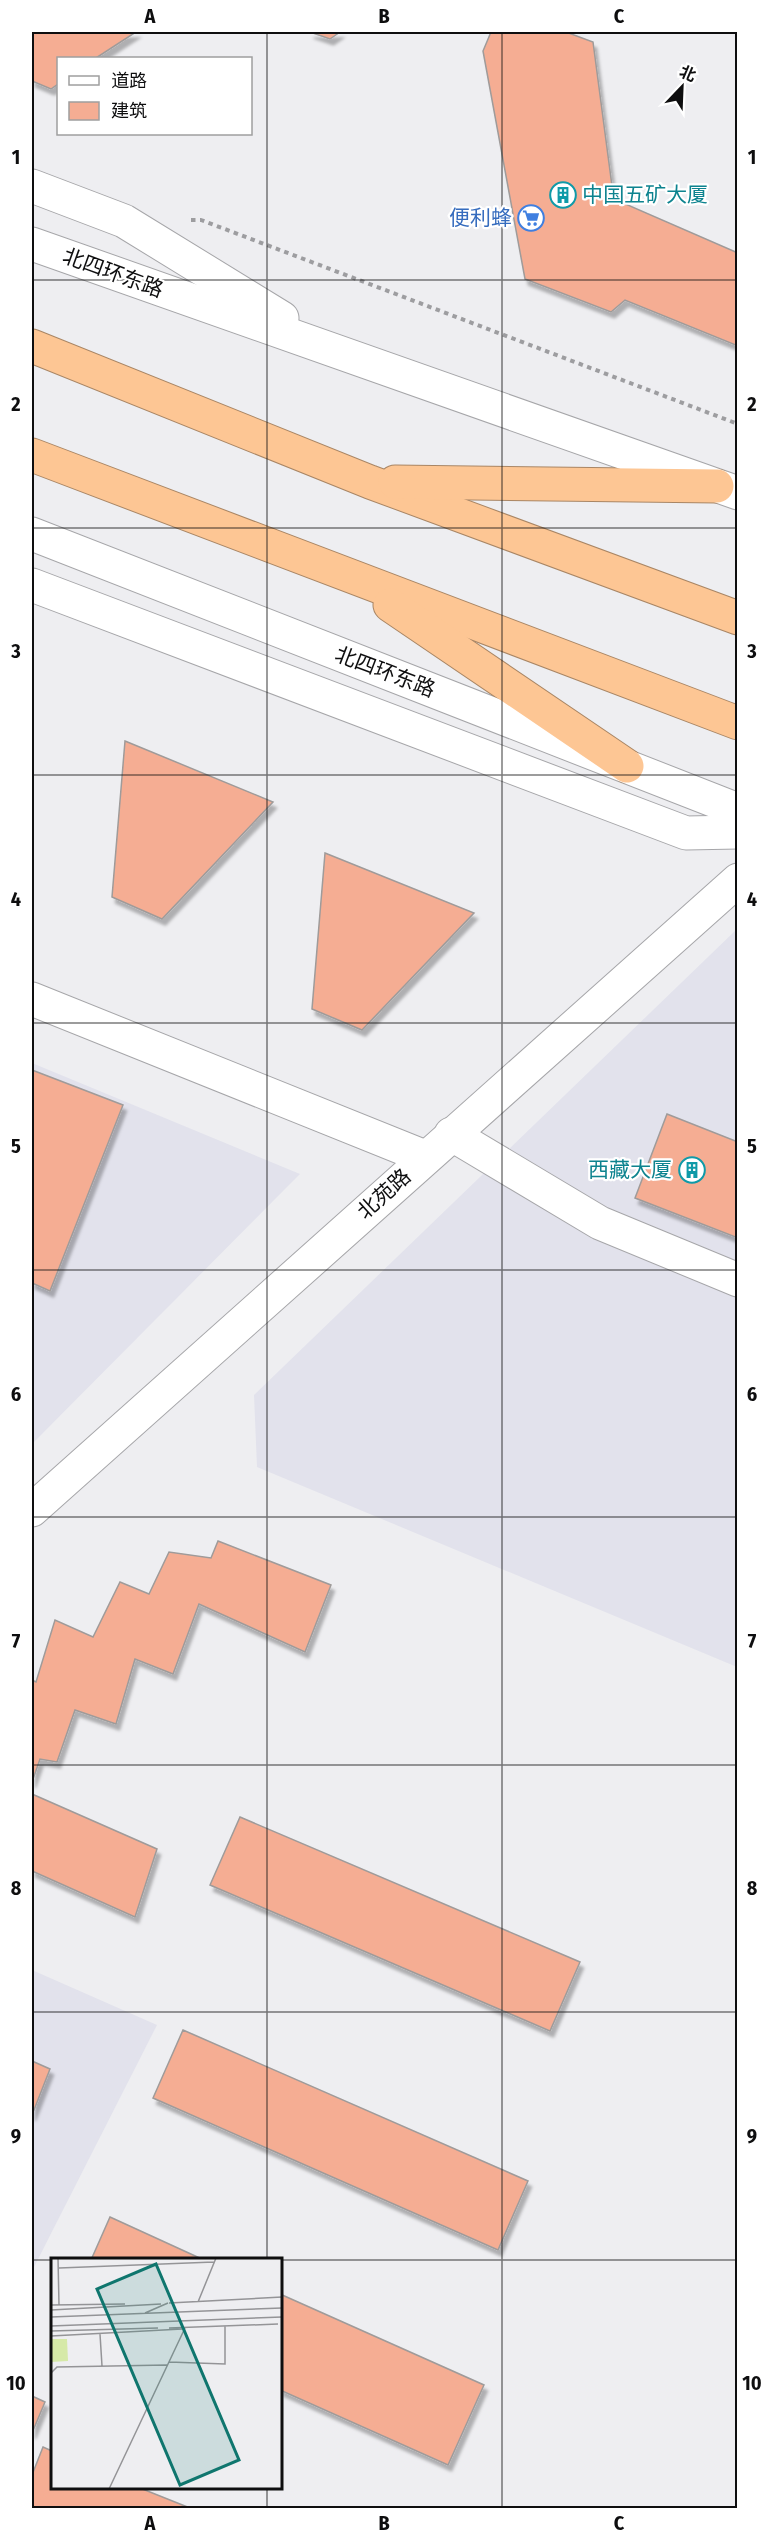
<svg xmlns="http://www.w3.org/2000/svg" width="769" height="2540" viewBox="0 0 769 2540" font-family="'Fira Sans Condensed','Noto Sans SC',sans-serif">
	<defs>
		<filter id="shadow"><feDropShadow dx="3.5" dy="6" stdDeviation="1.5" flood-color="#0004"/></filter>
	</defs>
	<rect width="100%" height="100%" fill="#eeeef1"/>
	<g fill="#e2e2ec">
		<path d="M737,929V1667L257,1467L254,1395Z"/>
		<path d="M32,1063L300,1174L32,1444Z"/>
		<path d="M32,1970L157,2025L32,2271Z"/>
	</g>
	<g fill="#f5ad93" stroke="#9f9b9a" stroke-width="1.5" filter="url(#shadow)">
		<path d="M32,32H136L96,58H58V84L51,89L32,81Z"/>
		<path d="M310,32H340L330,39Z"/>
		<path d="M491,32H566L593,42L612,186L623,203L738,253V346L625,300L611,312L525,279L483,51Z"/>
		<path d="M125,741L273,802L162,919L112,897Z"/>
		<path d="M325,853L474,913L362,1030L312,1009Z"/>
		<path d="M32,1070L123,1105L50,1291L32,1283Z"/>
		<path d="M667,1114L738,1142V1238L635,1198Z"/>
		<path d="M218,1541L331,1585L305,1652L199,1604L173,1674L135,1659L116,1724L75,1710L57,1762L40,1759L32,1782V1680L36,1682L55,1620L93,1637L120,1582L149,1594L169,1552L211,1558Z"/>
		<path d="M32,1794L157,1849L135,1917L32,1871Z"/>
		<path d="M240,1817L580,1962L550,2031L210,1885Z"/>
		<path d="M183,2030L528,2181L498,2250L153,2098Z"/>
		<path d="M32,2061L50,2069L32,2115Z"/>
		<path d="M110,2217L204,2260H91Z"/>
		<path d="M280,2294L484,2385L448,2465L280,2390Z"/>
		<path d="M32,2396L45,2402L32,2433Z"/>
		<path d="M43,2447L52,2451V2488H140L190,2508H32V2475Z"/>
	</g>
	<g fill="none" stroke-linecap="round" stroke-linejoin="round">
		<g stroke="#a6a6a9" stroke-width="35">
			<g id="minor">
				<path d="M32,186L124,221L282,318"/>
				<path d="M32,244L738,493"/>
				<path d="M32,534L738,810"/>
				<path d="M32,585L686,833L738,832"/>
				<path d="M32,999L425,1157"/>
				<path d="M451,1134L600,1223L738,1280"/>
				<path d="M32,1510L738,880"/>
			</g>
		</g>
		<g stroke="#a98665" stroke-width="35">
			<g id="highway">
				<path d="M32,346L370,482L738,618"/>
				<path d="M32,455L738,723"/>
				<path d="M395,482L717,486"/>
				<path d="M390,605L627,766"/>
			</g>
		</g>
		<path stroke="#9d9da0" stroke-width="4" stroke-dasharray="4.5 4.5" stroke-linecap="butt" d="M191,220H201L738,424"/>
		<use href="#minor" stroke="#fff" stroke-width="33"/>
		<use href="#highway" stroke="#fdc694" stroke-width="33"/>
	</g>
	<path fill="none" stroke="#0e0e0f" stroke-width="1.5" stroke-opacity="0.55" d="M267,32V2260M502,32V2508M32,280H738M32,528H738M32,775H738M32,1023H738M32,1270H738M32,1517H738M32,1765H738M32,2012H738M32,2260H52M280,2260H738M267,2488V2508"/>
	<defs>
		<g id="building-ring" transform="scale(1.35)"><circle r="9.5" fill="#fff" stroke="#0f9aa8" stroke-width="1.5"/><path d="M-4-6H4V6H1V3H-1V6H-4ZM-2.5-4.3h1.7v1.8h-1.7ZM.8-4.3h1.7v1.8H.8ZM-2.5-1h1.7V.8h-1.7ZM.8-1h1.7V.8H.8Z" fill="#0f9aa8"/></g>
		<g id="supermarket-ring" transform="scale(1.35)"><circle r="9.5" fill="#fff" stroke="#3f7fe0" stroke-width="1.5"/><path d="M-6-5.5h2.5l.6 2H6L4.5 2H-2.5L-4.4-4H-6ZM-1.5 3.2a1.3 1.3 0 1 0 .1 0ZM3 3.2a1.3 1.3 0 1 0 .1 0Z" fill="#3f7fe0"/></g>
	</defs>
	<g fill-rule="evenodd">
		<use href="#building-ring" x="563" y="195"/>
		<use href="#supermarket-ring" x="531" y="218"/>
		<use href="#building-ring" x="692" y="1170"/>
	</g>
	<g text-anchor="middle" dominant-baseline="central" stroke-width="4.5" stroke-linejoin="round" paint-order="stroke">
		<g font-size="21" fill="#0d838f" stroke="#fff" text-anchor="start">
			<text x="582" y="195">中国五矿大厦</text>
			<text x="672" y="1170" text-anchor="end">西藏大厦</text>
		</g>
		<g font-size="21" fill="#366cbe" stroke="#fff" text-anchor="end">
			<text x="512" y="218">便利蜂</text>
		</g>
		<g font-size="21" fill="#0e0e0f" stroke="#fff">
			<text transform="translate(113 273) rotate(20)">北四环东路</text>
			<text transform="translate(385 672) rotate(21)">北四环东路</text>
			<text transform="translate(384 1194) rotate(-42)">北苑路</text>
		</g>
	</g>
	<g transform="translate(51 2258)">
		<rect width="231" height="231" fill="#eeeef1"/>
		<path d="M0,81H16L17,103L0,104Z" fill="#d6e9a8"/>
		<path fill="none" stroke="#949497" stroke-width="1.5" d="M7,0L8,47M8,10L163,4M147,44L165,0M118,45L231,39M0,47L74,46M0,52L110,46M94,55L117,45M0,59L231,50M0,68L231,59M118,70L227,66M0,73L107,70M49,76L51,108M0,78L131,71M118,104L174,106V68M0,115L6,109L116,107M58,231L134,70"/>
		<path fill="#0f766e" fill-opacity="0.15" stroke="#0f766e" stroke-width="3" d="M105,6L188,202L129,227L46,31Z"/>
		<rect width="231" height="231" fill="none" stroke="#0e0e0f" stroke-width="3"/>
	</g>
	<rect width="769" height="2540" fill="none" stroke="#ffffff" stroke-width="66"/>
	<rect x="57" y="57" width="195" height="78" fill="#ffffff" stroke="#9f9f9f" stroke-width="1.5"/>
	<rect x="69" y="76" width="30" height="9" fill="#ffffff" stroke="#9f9f9f" stroke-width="1.5"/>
	<text x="111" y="87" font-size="18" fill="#0e0e0f">道路</text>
	<rect x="69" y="102" width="30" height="18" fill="#f5ad93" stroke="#9f9f9f" stroke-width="1.5"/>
	<text x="111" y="117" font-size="18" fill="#0e0e0f">建筑</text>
	<g transform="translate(682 87) rotate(23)" stroke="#ffffff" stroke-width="4.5" paint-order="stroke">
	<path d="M0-4.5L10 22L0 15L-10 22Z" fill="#0e0e0f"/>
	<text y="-9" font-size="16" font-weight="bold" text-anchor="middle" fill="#0e0e0f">北</text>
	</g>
	<rect x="33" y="33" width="703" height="2474" fill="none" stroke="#0e0e0f" stroke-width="2"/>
	<g font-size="20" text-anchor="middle" font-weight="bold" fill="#0e0e0f">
		<text x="150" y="23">A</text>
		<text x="384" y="23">B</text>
		<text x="619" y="23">C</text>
		<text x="16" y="164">1</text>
		<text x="752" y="164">1</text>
		<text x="16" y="411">2</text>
		<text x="752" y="411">2</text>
		<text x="16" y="658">3</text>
		<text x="752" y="658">3</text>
		<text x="16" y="906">4</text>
		<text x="752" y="906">4</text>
		<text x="16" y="1153">5</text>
		<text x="752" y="1153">5</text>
		<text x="16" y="1401">6</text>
		<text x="752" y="1401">6</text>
		<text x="16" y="1648">7</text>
		<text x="752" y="1648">7</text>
		<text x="16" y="1895">8</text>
		<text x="752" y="1895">8</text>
		<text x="16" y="2143">9</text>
		<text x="752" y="2143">9</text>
		<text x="16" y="2390">10</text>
		<text x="752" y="2390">10</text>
		<text x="150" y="2530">A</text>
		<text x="384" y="2530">B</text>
		<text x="619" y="2530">C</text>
	</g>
</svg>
